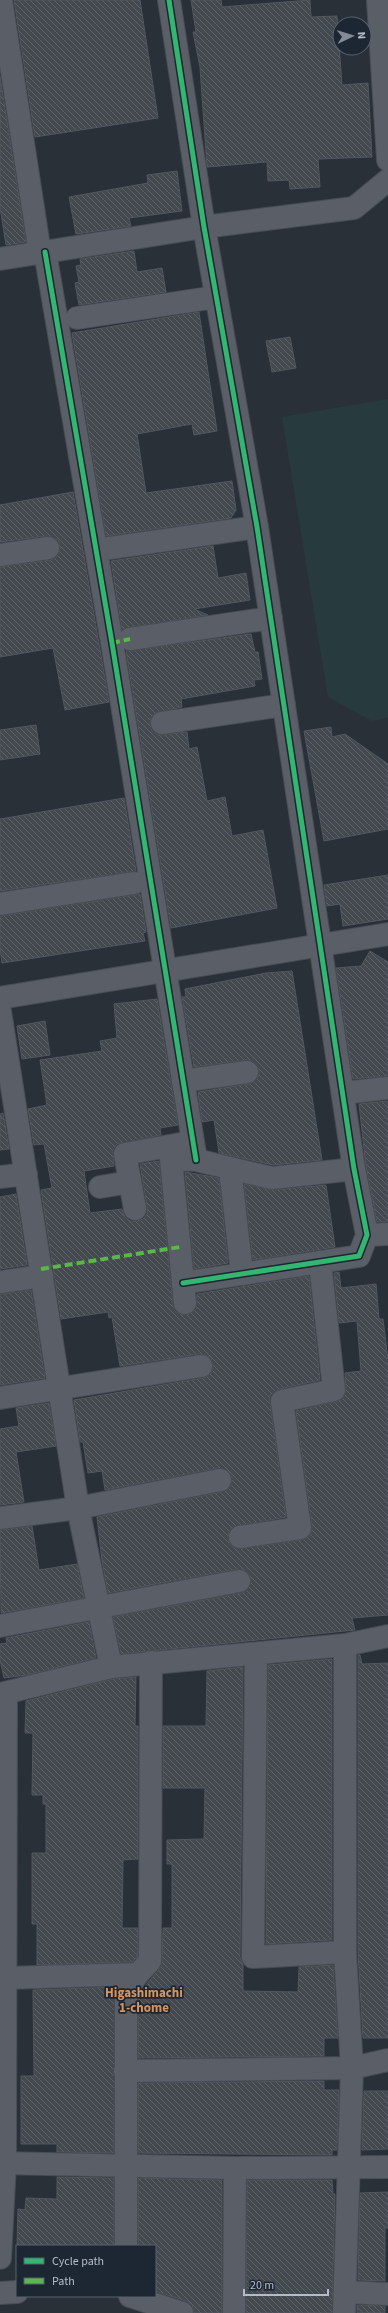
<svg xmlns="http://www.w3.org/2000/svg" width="388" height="2313" viewBox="0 0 388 2313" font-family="'Source Sans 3',sans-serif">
	<defs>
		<pattern id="building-back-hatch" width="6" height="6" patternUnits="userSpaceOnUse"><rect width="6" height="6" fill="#444950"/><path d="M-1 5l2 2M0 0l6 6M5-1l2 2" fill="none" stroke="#5d6168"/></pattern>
	</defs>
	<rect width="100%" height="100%" fill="#2a3038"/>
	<path fill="#273a3e" d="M388,399V718L372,721L328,697L282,417Z"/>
	<g fill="url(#building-back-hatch)" stroke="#52575f">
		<path d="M14,0H140L158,118L35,137Z"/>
		<path d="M191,0H221L222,7L310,0L311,17L337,16L342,85L368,83L372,157L318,159L320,187L290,189L289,180L268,181L267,162L207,167L200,67L193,32H196Z"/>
		<path d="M0,76L26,242L6,245L0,207Z"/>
		<path d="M177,171L182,211L129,218L131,226L76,234L69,197L148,183L147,175Z"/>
		<path d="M134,251L137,272L162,268L166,292L79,305L75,283L79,282L76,266L81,265L80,259Z"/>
		<path d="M199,312L217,431L194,435L192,424L137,434L146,493L232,481L236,510L231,518L106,536L72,333Z"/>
		<path d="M290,337L296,368L272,372L266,341Z"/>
		<path d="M73,492L109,702L65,710L53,648L0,657V567L50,560L56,558L60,547L58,540L47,536L0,542V505Z"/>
		<path d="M213,546L218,578L246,573L250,600L194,609L208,615L122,629L111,561Z"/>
		<path d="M251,634L255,652H258L262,679L254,680L255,686L181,699L182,707L155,713L151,718L150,724L152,731L158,735L187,732L189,749L197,747L207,801L225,797L232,836L263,830L277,908L171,928L126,651Z"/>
		<path d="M36,725L40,754L0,760V730Z"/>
		<path d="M331,727L332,737L345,734L388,764V829L324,841L304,731Z"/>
		<path d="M124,798L136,871L0,891V819Z"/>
		<path d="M388,875V919L343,926L340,904L327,906L324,885Z"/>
		<path d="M140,894L146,932L143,933L145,941L2,963L0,948V916Z"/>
		<path d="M370,951L388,962V1076L353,1079L336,968L361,966Z"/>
		<path d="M292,971L322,1160L273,1165L219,1153L214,1120L202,1122L198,1092L249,1084L258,1077L259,1070L252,1061L246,1060L194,1067L182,997H186L185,989L266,973Z"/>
		<path d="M157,999L178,1125L160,1128L161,1135L117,1144L113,1150L114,1166L84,1171L90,1213L122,1209L125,1217L130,1221H137L143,1219L147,1214V1207L140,1164L159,1161L173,1304L175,1311L180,1314L187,1315L196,1309L197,1294L309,1276L320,1380L279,1389L270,1396V1402L286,1517L233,1527L229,1532L228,1538L230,1545L236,1549L302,1540L311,1533L312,1526L296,1411L342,1400L346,1389L345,1373L361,1371L357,1321L339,1323L334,1273L339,1272L341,1288L376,1284L379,1319H383L388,1360V1615L352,1618L355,1630L121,1654L113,1617L241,1593L247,1590L251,1579L248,1573L237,1569L108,1593L102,1561L97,1517L222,1492L228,1489L232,1478L229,1472L218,1468L105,1490L102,1471L88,1473L83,1442H80L74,1400L203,1378L209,1375L213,1370L211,1358L206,1355L199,1354L120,1366L112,1317L109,1318L108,1312L61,1319L41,1190L52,1188L44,1144L34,1145L28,1109L47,1105L40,1060L102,1051L100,1041L117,1038L114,1004Z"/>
		<path d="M45,1021L50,1055L22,1059L17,1026Z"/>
		<path d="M388,1101V1222H377L366,1167L359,1104Z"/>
		<path d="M3,1113L9,1149L0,1150V1114Z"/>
		<path d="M185,1172L219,1178L228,1263L194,1269Z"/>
		<path d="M244,1184L273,1190L326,1185L335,1247L253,1260Z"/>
		<path d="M16,1194L27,1265L0,1269V1197Z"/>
		<path d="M31,1290L45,1378L0,1385V1294Z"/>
		<path d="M49,1403L56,1446L16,1452L24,1502L0,1505V1429L19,1426L16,1408Z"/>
		<path d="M32,1526L39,1570L77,1564L84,1598L1,1613L0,1530Z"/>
		<path d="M89,1622L96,1658L27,1675L4,1678L0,1660V1644L7,1643L6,1638Z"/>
		<path d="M358,1655H360L362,1664L388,1663V2038H363L358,1952Z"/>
		<path d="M332,1659V1940L266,1944L268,1665Z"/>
		<path d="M243,1667L240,1957L243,1964V1991L298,1992L299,1967L333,1965L338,2038H324V2056L138,2058V1995L159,1969L162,1962L163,1928H172V1864H167V1840L204,1839L205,1788H163V1726H206L207,1671Z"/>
		<path d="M136,1677L135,1726H138V1859L123,1860L122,1928H138V1956L132,1962L37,1965V1924H32V1853H46V1804H43V1795H32L33,1733H25L26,1701L113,1679Z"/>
		<path d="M115,1987L114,2153L57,2152V2144H21V2076H34L33,1990Z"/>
		<path d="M324,2081V2090H339L337,2150H332V2155L138,2153V2083Z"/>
		<path d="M364,2091H388V2149L362,2150Z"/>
		<path d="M57,2177L114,2178V2246H17L18,2209L25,2210L26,2198L57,2199Z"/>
		<path d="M138,2178L222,2180V2313H194L192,2305L186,2301L155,2291V2246H138Z"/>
		<path d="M247,2180H332L333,2194H335L332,2313H246Z"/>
		<path d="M388,2192V2228H385V2281L358,2280L360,2193Z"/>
		<path d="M357,2305L385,2306V2313H357Z"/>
	</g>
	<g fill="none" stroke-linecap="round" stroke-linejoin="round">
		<g stroke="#484c53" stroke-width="24">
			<g id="minor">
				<path d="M1,0L40,253"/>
				<path d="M169,0L204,227L257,527L354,1169L367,1235L359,1256L183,1283"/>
				<path d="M378,0L388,160"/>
				<path d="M45,252L112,643L196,1160"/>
				<path d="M0,259L204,227L354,208L388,180"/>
				<path d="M77,318L216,297"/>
				<path d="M96,550L257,527"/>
				<path d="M0,555L48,548"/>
				<path d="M130,639L271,618"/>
				<path d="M162,723L284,705"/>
				<path d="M0,904L134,883"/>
				<path d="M0,998L388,934"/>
				<path d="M0,1011L78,1508L111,1667"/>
				<path d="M183,1081L247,1072"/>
				<path d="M344,1093L388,1088"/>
				<path d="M230,1168L242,1274"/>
				<path d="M0,1177L26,1174"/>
				<path d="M100,1187L130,1182"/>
				<path d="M135,1209L125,1154L191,1142"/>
				<path d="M367,1235L388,1234"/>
				<path d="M0,1282L42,1276"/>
				<path d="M185,1303L171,1159L196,1160L272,1178L354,1169"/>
				<path d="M0,1398L201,1366"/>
				<path d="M0,1518L78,1508L220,1480"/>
				<path d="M240,1537L300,1528L282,1401L334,1390L320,1262"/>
				<path d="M0,1626L239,1581"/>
				<path d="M256,1654L253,1957L345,1952"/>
				<path d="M0,1694L111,1667L345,1645L388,1636"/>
				<path d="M5,1978L138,1974"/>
				<path d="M125,2071L352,2068L388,2060"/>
				<path d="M0,2163L235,2168L388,2167"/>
				<path d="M126,2246V1991L138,1974L150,1961L151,1662"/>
				<path d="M0,2258L5,2163L6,1694"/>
				<path d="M345,2292L388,2294"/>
				<path d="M0,2293L17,2292"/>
				<path d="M130,2296L182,2313"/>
				<path d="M234,2313L235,2168"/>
				<path d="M344,2313L352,2068L345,1952V1645"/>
			</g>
		</g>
		<use href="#minor" stroke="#5a5e66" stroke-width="22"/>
		<g stroke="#58b947" stroke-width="4" stroke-dasharray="8 4" stroke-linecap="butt">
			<path d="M112,643L130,639"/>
			<path d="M41,1269L180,1247"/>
		</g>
		<g stroke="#1d2633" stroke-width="8">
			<g id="cycleway">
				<path d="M169,0L204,227L257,527L354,1169L367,1235L359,1256L183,1283"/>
				<path d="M45,252L112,643L196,1160"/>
			</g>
		</g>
		<use href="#cycleway" stroke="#33b770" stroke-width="5"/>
	</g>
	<g text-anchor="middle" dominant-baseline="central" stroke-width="3.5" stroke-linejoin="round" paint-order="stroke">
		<g font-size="13" font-weight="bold" fill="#d59563" stroke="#1d2633">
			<text x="144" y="1993">Higashimachi<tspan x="144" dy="15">1-chome</tspan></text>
		</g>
	</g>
	<rect x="16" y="2245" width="140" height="52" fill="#1d2633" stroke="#59626f"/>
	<rect x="24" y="2258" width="20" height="6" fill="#33b770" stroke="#59626f"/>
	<text x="52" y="2265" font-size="12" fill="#b4bcc9">Cycle path</text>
	<rect x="24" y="2278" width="20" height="6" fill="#58b947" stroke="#59626f"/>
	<text x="52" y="2285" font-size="12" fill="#b4bcc9">Path</text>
	<g transform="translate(352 36) rotate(86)"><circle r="19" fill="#1d2633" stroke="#59626f"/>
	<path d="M0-3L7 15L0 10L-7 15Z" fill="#848b96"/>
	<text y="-6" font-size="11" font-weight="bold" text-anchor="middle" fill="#b4bcc9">N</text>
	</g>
	<path d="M244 2289v6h84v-6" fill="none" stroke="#b4bcc9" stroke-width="2"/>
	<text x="250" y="2289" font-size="12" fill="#b4bcc9" stroke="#1d2633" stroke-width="3" paint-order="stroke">20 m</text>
</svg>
